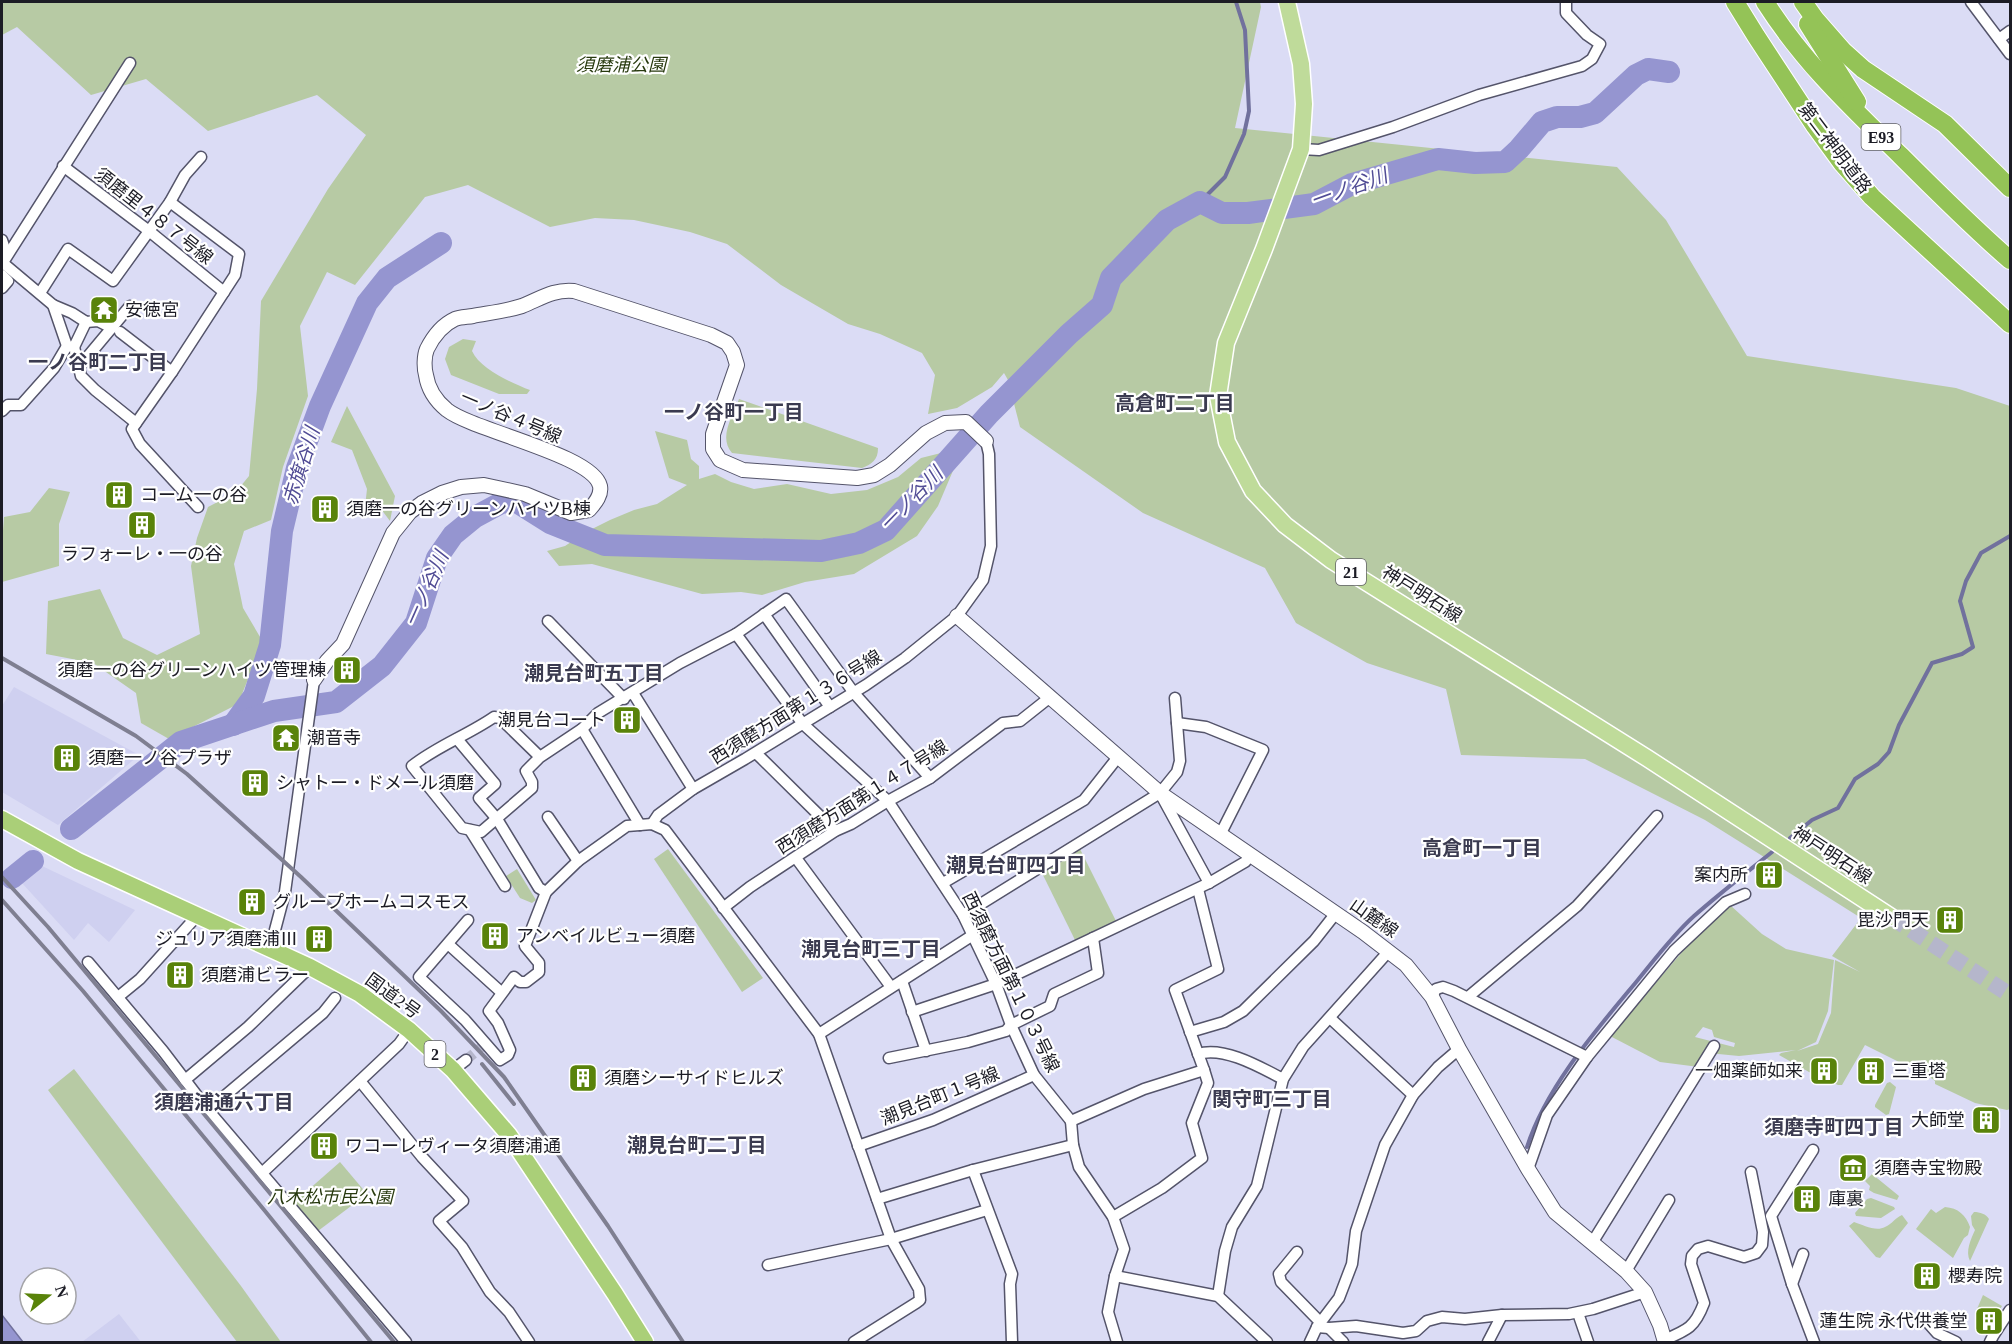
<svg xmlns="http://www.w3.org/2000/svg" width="2012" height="1344" viewBox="0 0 2012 1344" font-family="'Times New Roman','Noto Sans JP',serif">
	<rect width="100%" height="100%" fill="#dbdcf5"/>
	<g fill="#cfd0f0">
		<path d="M14,687L139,755L58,825L2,792V706Z"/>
		<path d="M42,866L135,910L109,942L88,923L74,940L22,883Z"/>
		<path d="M119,1314L141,1342H82Z"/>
	</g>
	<g fill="#b7caa4" fill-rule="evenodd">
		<path d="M2,2H1260L1261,7L1235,128L1617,167L1666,220L1747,356L1956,388L2010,406V1109L2007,1110L1975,1103L1935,1084V1081L1931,1078L1865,1045L1842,1085H1838L1809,1072L1779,1055L1781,1053L1796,1050L1739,1056L1708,1053L1699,1067L1660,1062L1610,1036L1689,944L1730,905L1762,934L1786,949L1834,960L1828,1011L1816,1042L1797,1051L1818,1044L1831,1013L1835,960L1860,972L1832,956L1861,918L1705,820L1585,759L1461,755L1446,689L1367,663L1296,623L1265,568L1143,513L1020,427L1008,380L1004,373L992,387L957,408L928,414L935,375L922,353L880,334L848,324L781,285L727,244L690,232L634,220L595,218L550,227L468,185L425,197L355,285L327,272L300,326L308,396L283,467L271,520L244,531L234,564L243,608L263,642L238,704L169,739L141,723L136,693L93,663L46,654L48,601L100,589L123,638L157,655L200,634L191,566L197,538L208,507L235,493L249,476L257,389L261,301L328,189L366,135L317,95L208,131L146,79L91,95L17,27L2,35ZM1703,1027L1712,1030L1714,1037L1735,1043L1734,1047L1695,1037Z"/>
		<path d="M463,339L476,341L472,351C480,369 512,383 530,390L527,394H499L451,375L445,359L449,347Z"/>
		<path d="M739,399L878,448C878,460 872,464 862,468L732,453C718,437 733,416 739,399Z"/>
		<path d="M347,406L395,496L390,521L381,509L365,507L367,489L352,450L331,442Z"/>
		<path d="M655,431L687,440L691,459L699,466V479L715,474L731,482L754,489L787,484L831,494L867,490L898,477L921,458L945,452L955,466L938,506L917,536L854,574L805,582L762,595L741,592L702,594L592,564L559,566L547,551L565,546L586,532L610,520L634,510L657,504L687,485L669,478Z"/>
		<path d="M49,488L70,492L59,524V566L2,582V544L4,517L30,512Z"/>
		<path d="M1079,847L1116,921L1075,940L1041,871Z"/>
		<path d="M668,849L763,978L742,992L654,859Z"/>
		<path d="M517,869L536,900L532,903L520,898L506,876Z"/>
		<path d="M74,1069L241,1286L281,1342H237L48,1090Z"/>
		<path d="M1890,1082L1896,1087L1889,1114L1886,1115L1875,1107V1105L1887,1083Z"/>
		<path d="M340,1162L367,1194L314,1234L291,1205Z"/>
		<path d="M1872,1174L1899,1196L1897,1200L1874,1193L1869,1190L1870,1186L1865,1181Z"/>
		<path d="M1871,1198L1894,1207L1895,1209L1881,1218L1856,1216L1855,1213L1867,1199Z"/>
		<path d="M1945,1207C1958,1208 1966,1215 1970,1227L1968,1235L1964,1238L1953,1258L1916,1229L1931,1209L1936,1213Z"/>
		<path d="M1974,1212C1980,1212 1986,1214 1989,1219L1970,1261C1965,1251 1971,1239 1975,1230L1972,1225L1971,1216Z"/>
		<path d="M1902,1215L1908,1223L1880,1258L1876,1257L1849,1226L1854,1222C1863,1225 1876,1232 1885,1227C1892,1224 1895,1218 1902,1215Z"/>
		<path d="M1983,1295L2002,1306L1994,1318L1977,1309Z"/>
	</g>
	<path fill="#9595d0" stroke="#71719d" stroke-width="1.5" d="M2,1315L23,1342H2Z"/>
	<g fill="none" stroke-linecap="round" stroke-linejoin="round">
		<g stroke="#71719d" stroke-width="4">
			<path d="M1200,202L1225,177L1244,134L1249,111L1245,30L1236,2"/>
			<path d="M1790,838L1812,820L1838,808L1855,779L1878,764L1889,752L1899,725L1932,663L1962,654L1973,647L1960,601L1966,581L1981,553L2010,536"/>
			<path d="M1527,1147C1546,1087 1597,1029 1637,981C1655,959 1673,935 1694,916C1719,894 1746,873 1772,852"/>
		</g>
		<g stroke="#9595d0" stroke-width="22">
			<path d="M233,725L254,696L270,645L282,531L297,468L320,406L367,303L387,278L441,243"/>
			<path d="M71,829L181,742L274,711L336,702L382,666L416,623L437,558L453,535L475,517L501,503L515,501L550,523L605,545L821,551L859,543L886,530L989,414L1069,334L1102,305L1111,278L1167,220L1200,202L1222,213H1248L1314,204L1352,184L1438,159L1475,163L1505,162L1519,149L1542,122L1557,117H1580L1595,113L1636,75L1648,69L1669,72"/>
			<path d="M12,878L33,861"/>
		</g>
		<path stroke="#b5b6cb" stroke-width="10" stroke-dasharray="10 5" stroke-linecap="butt" d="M466,1060L485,1044"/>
		<path stroke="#b5b6cb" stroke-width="16" stroke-dasharray="16 8" stroke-linecap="butt" d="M1891,917L2010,995"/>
		<g stroke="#54546a" stroke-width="13">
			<g id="minor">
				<path d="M1971,2L2010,54"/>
				<path d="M1999,39L2010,31"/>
				<path d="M1301,149L1319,150L1393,127L1479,95L1582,66L1592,59L1600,44L1587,35L1566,13V2"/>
				<path d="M63,166L149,231L224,292"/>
				<path d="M170,202L239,254L235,275L172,372L132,429L140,444L198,507"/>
				<path d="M2,240L7,255"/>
				<path d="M3,263L53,305L67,346L74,347L81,376L95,390L136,423"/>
				<path d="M2,264L130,63"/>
				<path d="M2,275L8,281L2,288"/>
				<path d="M40,293L68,249L113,281L170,202L185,175L201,157"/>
				<path d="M53,305L72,313L86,322L98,321L112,328"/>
				<path d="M120,332L172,372"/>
				<path d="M74,347L86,322"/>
				<path d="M79,367L130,306"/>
				<path d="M2,411L8,405H21L54,368L67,346"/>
				<path d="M764,614L830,707"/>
				<path d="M548,621L624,699"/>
				<path d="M736,634L803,724L888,801L963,915L996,984L1011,1025L1034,1075L1071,1121"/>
				<path d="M633,693L693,789"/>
				<path d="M1177,723L1206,727L1263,750L1220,835"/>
				<path d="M582,729L640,825"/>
				<path d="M457,739L495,784L479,798L497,819L539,888L546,892"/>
				<path d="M756,753L835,831"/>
				<path d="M540,757L500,718L494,717C468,735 437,746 412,766L462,828L481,832L532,788V782L526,771L540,757L582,729L598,713L680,663L736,634L786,599L854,693L930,778"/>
				<path d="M1161,795L1209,883"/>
				<path d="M548,817L578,861"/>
				<path d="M652,824L658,815L693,789L745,759L866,685L905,658L957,616L983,580L991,546L989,454L986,441"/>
				<path d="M470,830L505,886"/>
				<path d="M796,858L891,987"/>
				<path d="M943,883L1084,800L1118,757"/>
				<path d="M723,908L750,887L835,831L851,824L888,801L930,778L1003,723L1020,721L1049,698"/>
				<path d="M963,915L1160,793L1177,772L1180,761L1175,698"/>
				<path d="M468,920L419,977L465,1020L500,1060L508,1055L510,1050L498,1023L489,1011L514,977L520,982H526L539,972V963L525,946L546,892L578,861L627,826L652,824L665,830L819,1034L891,1239L919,1289L920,1300L916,1303L854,1342"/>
				<path d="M448,944L501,992"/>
				<path d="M270,949L285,892L314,680"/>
				<path d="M88,962L163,1051L208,1110L406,1342"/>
				<path d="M902,981L926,1051"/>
				<path d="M118,997L140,979L197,916"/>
				<path d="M1432,997L1436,989L1443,987L1454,991L1587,1057"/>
				<path d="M1468,997L1577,906L1609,871L1657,816"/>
				<path d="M912,1012L996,984L1209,883L1245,862L1250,856"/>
				<path d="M1330,1018L1413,1095"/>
				<path d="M1190,1032L1224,1022L1243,1011L1314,941L1336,913"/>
				<path d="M819,1034L973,935"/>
				<path d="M1198,1054C1224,1046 1260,1067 1283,1079"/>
				<path d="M889,1058L968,1042L1006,1031L1011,1025L1050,1006L1054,994L1098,973L1093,938"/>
				<path d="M453,1070L466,1060"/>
				<path d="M185,1080L248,1027L310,967"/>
				<path d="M360,1081L422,1157L463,1201L439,1221L462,1247L490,1292L509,1312L529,1342"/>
				<path d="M208,1110L323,1013L335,998"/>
				<path d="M1071,1121L1144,1089L1204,1070L1175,990L1218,969L1198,889"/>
				<path d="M1071,1121L1073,1145L1079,1167L1113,1217L1124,1249L1115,1276L1108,1312L1117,1342"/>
				<path d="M858,1146L933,1120L1034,1075"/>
				<path d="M1813,1150L1771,1216L1792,1284L1814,1342"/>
				<path d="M1528,1169L1547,1115L1587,1057L1674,951L1726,902L1745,894"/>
				<path d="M973,1170L1012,1274L1010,1284L1012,1342"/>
				<path d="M262,1173L399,1044L409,1030"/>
				<path d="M877,1199L973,1170L1073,1145"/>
				<path d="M1113,1217L1162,1188L1202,1158L1192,1123L1208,1083L1204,1070"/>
				<path d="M1592,1243L1714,1046"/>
				<path d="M1297,1252L1279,1274L1281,1282L1321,1323"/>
				<path d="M768,1265L891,1239L987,1210"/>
				<path d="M1626,1271L1669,1200"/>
				<path d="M1115,1276L1218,1296L1267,1342"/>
				<path d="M1792,1284L1803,1254"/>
				<path d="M1218,1296L1225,1251L1232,1227L1257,1186L1283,1079L1303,1047L1389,951"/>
				<path d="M1578,1313L1588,1342"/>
				<path d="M1929,1324L1937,1333L1956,1342"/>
				<path d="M1317,1327L1329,1328L1356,1326L1403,1333L1416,1331L1427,1321L1442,1317L1465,1319L1502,1315L1569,1314L1593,1309L1645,1292"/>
				<path d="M1329,1328L1343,1342"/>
				<path d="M1664,1340C1688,1330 1695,1327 1704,1303L1691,1264L1692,1256L1698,1249L1708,1246L1744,1257L1756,1253L1762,1245L1763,1232L1751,1172"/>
				<path d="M1310,1342L1317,1327L1339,1298L1352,1264L1356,1231L1385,1145L1413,1095L1438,1067L1459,1049"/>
				<path d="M1488,1342L1502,1315"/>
				<path d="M1990,1342L1993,1336L2010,1310"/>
			</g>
		</g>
		<g stroke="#54546a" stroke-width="16">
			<g id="tertiary">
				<path d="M957,616L1160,793L1363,932L1406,965L1432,997L1459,1049L1528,1169L1555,1212L1626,1271L1645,1292L1660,1325L1665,1342"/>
				<path d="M314,680L327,661L343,644L393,533L410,512L422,503L442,493L461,487L484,485L525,494L571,513L589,510C594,504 602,496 600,486C593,455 474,431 447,410C436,401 428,389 426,375C424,368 424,356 427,349C433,337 442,325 455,319C460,317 467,317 473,316C489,313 506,311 522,306C540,299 553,289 574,291L711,335L727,343L733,352L737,365L713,434V449L720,460L743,470L857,478L874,475L890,465L926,433L945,423L966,422L986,441"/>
			</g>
		</g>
		<g stroke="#fff" stroke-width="19">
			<path id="primary" d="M1287,2L1301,64L1304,104L1301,149L1264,249L1226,343L1218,396L1227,442L1253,491L1285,525L1331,560L1647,758L1891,917"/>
		</g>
		<g stroke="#fff" stroke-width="19">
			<path id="trunk" d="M2,819L78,861L310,967L360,994L409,1030L453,1070L509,1135L615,1294L645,1342"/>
		</g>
		<g stroke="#fff" stroke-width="20">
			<g id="motorway">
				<path d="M1735,2L1756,36L1815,126L1842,163L1872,197L2010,324"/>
				<path d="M1765,2C1804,63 1850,106 1901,156C1937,192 1972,227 2010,260"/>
				<path d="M1803,2L1815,19L1843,51L1863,69L1945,124L2010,188"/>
				<path d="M1808,24L1857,102"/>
			</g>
		</g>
		<use href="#minor" stroke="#fff" stroke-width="10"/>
		<use href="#tertiary" stroke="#fff" stroke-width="14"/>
		<use href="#primary" stroke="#bfdb9a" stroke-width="16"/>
		<use href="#trunk" stroke="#aacf78" stroke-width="16"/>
		<use href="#motorway" stroke="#94c357" stroke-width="18"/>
		<g stroke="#7f7f91" stroke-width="4">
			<path d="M2,658L136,736L187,774L301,877L441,1011L504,1077L608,1226L683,1342"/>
			<path d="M2,877L48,927L394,1342"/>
			<path d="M2,900L83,991L265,1211L371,1342"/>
			<path d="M482,1064L514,1104"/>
		</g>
	</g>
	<defs>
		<g id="temple-square" transform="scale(1.5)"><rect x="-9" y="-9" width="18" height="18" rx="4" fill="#59830a" stroke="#fff"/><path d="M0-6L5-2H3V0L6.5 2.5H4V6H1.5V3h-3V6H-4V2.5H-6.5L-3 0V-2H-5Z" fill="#fff"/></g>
		<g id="building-square" transform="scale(1.5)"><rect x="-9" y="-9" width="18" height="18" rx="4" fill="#59830a" stroke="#fff"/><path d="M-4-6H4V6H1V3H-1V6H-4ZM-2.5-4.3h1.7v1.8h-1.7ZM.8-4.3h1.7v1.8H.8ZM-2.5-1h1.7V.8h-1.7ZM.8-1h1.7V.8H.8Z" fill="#fff"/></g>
		<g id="museum-square" transform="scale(1.5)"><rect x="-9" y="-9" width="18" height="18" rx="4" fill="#59830a" stroke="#fff"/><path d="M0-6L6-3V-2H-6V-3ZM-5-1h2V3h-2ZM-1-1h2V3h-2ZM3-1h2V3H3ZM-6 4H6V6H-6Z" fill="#fff"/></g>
	</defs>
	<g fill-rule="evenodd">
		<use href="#temple-square" x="104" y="310"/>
		<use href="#building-square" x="119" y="495"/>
		<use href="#building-square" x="325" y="509"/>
		<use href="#building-square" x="142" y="525"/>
		<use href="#building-square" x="347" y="670"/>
		<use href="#building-square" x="627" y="720"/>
		<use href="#temple-square" x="286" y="738"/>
		<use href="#building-square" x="67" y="758"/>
		<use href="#building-square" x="255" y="783"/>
		<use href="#building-square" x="1769" y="875"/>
		<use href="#building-square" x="252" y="902"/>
		<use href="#building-square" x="1950" y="920"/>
		<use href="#building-square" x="495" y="936"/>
		<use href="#building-square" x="319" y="939"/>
		<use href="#building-square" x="180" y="975"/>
		<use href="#building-square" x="1824" y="1071"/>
		<use href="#building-square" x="1871" y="1071"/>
		<use href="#building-square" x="583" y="1078"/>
		<use href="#building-square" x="1986" y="1120"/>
		<use href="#building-square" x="324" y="1146"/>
		<use href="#museum-square" x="1853" y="1168"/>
		<use href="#building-square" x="1807" y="1199"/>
		<use href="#building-square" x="1927" y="1276"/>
		<use href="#building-square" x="1989" y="1321"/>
	</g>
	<g text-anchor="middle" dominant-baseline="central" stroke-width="4.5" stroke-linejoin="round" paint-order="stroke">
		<g fill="#fff" stroke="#606066" stroke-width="1.5">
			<rect x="1861.5" y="124" width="39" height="26" rx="4.5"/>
			<rect x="1336" y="559" width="30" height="26" rx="4.5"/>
			<rect x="424.5" y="1041" width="21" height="26" rx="4.5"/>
		</g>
		<g font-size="16" font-weight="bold" fill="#1c1c25">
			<text x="1881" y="137">E93</text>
			<text x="1351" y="572">21</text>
			<text x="435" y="1054">2</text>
		</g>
		<g font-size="18" font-style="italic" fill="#283a0f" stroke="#fff">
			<text x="621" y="65">須磨浦公園</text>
			<text x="330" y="1197">八木松市民公園</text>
		</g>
		<g font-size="18" fill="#1c1c25" stroke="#fff">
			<text transform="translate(1835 148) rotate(53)">第二神明道路</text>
			<text transform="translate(154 216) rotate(38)">須磨里４８７号線</text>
			<text transform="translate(511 417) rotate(23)">一ノ谷４号線</text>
			<text transform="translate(1422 594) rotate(32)">神戸明石線</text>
			<text transform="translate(796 707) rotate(-32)">西須磨方面第１３６号線</text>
			<text transform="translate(862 797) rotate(-32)">西須磨方面第１４７号線</text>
			<text transform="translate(1832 855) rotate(33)">神戸明石線</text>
			<text transform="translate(1374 918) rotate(35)">山麓線</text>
			<text transform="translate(1011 982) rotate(64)">西須磨方面第１０３号線</text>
			<text transform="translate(393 996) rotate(36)">国道2号</text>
			<text transform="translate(940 1096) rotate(-22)">潮見台町１号線</text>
		</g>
		<g font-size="18" fill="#1c1c25" stroke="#fff" text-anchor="start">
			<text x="125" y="310">安徳宮</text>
			<text x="140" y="495">コーム一の谷</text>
			<text x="346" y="509">須磨一の谷グリーンハイツB棟</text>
			<text x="142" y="554" text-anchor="middle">ラフォーレ・一の谷</text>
			<text x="326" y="670" text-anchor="end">須磨一の谷グリーンハイツ管理棟</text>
			<text x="606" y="720" text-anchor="end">潮見台コート</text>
			<text x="307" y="738">潮音寺</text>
			<text x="88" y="758">須磨一ノ谷プラザ</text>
			<text x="276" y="783">シャトー・ドメール須磨</text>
			<text x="1748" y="875" text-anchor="end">案内所</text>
			<text x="273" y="902">グループホームコスモス</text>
			<text x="1929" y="920" text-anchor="end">毘沙門天</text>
			<text x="516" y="936">アンベイルビュー須磨</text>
			<text x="298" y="939" text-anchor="end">ジュリア須磨浦Ⅲ</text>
			<text x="201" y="975">須磨浦ビラー</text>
			<text x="1803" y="1071" text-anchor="end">一畑薬師如来</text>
			<text x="1892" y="1071">三重塔</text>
			<text x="604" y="1078">須磨シーサイドヒルズ</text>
			<text x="1965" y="1120" text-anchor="end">大師堂</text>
			<text x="345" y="1146">ワコーレヴィータ須磨浦通</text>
			<text x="1874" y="1168">須磨寺宝物殿</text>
			<text x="1828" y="1199">庫裏</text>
			<text x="1948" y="1276">櫻寿院</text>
			<text x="1968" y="1321" text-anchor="end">蓮生院 永代供養堂</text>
		</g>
		<g font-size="20" font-style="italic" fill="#514c95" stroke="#fff">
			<text transform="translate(1349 188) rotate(-20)">一ノ谷川</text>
			<text transform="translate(301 466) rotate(-73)">赤旗谷川</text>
			<text transform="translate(911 499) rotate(-46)">一ノ谷川</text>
			<text transform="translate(426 589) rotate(-66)">一ノ谷川</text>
		</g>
		<g font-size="20" font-weight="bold" fill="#3b3b50" stroke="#fff">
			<text x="98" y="362">一ノ谷町二丁目</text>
			<text x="1175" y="403">高倉町二丁目</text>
			<text x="734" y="412">一ノ谷町一丁目</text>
			<text x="594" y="673">潮見台町五丁目</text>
			<text x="1482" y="848">高倉町一丁目</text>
			<text x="1016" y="865">潮見台町四丁目</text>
			<text x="871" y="949">潮見台町三丁目</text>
			<text x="1272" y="1099">関守町三丁目</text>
			<text x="224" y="1102">須磨浦通六丁目</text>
			<text x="1834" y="1127">須磨寺町四丁目</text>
			<text x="697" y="1145">潮見台町二丁目</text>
		</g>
	</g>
	<rect width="2012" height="1344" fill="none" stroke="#1c1c25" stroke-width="6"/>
	<g transform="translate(48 1296) rotate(72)"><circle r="28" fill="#ffffff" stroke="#a4a4a8" stroke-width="1.5"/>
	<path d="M0-4.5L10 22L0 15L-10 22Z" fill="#59830a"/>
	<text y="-9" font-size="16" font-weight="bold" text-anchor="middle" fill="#1c1c25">N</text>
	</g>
</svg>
